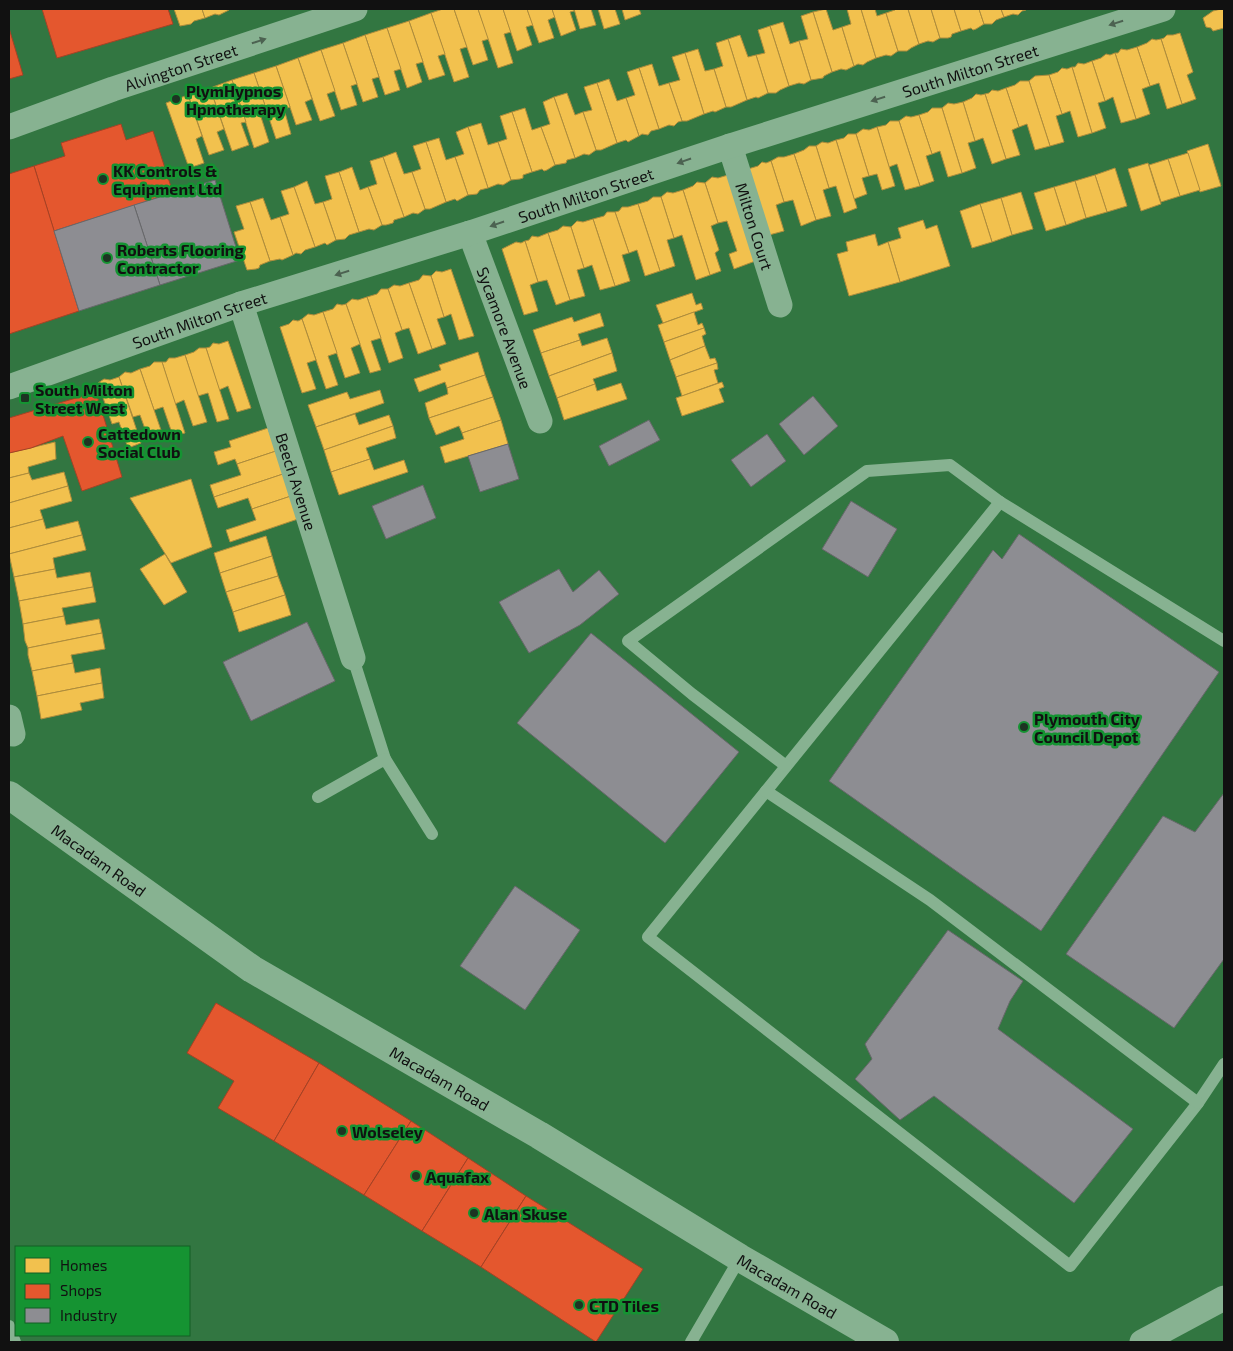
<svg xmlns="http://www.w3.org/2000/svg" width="1233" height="1351" viewBox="0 0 1233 1351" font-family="'Exo 2',sans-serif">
	<rect width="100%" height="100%" fill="#327641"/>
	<g fill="#f2c14e" stroke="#ae8c3c">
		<path d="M174,9H202L205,18L194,21L191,24L180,26Z"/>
		<path d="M202,9H229V10L219,15L215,14L205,18Z"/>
		<path d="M443,9H454L467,47L460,49L469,77L454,82L431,13Z"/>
		<path d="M454,9H478L489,39L482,41L488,60L473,65Z"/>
		<path d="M478,9H503L511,32L504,34L513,63L498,68Z"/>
		<path d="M503,9H527L533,25L526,27L532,45L517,51Z"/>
		<path d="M527,9H552L555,17L548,20L554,38L539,43Z"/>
		<path d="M552,9H574V11L570,12L576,30L561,36Z"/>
		<path d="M574,9H591L596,25L580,29Z"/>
		<path d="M598,9H615L620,24L604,29Z"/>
		<path d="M622,9H639L641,14L625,20Z"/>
		<path d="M826,9L833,30L842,27L854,66L846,70L841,69L832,72L813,12Z"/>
		<path d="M847,9H861L876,58L867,62L863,65L858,64L854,66L842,27L851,24Z"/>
		<path d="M861,9H875L877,16L886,13L898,51L891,56L886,55L876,58Z"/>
		<path d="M895,9H908L919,44L911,48L907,51H898L886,13L895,10Z"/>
		<path d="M908,9H931L940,38L933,42L928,41L919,44Z"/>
		<path d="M931,9H954L961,31L952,34L951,37L948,38H940Z"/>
		<path d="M954,9H979L984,24L976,29L973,30L971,28L961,31Z"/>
		<path d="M979,9H1001L1004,17L996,20L992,24H984Z"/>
		<path d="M1001,9H1026V10L1022,11L1018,15L1013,14L1004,17Z"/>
		<path d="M1221,9H1224V28L1213,31L1211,28L1206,27L1203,18L1213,11Z"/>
		<path d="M813,12L832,72L824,76L823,78L811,80L799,41L808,39L801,16Z"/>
		<path d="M431,13L445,54L438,56L445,75L429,80L409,21Z"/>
		<path d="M409,21L423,62L416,64L422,82L407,88L387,28Z"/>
		<path d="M783,22L790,44L799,41L811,80L804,84L799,83L789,86L770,26Z"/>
		<path d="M770,26L789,86L780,90L776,93H768L756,55L765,53L758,30Z"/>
		<path d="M387,28L401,69L394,71L400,90L385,95L365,35Z"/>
		<path d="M1180,33L1193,72L1187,75L1196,99L1182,104L1161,39L1164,38L1167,35H1173Z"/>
		<path d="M365,35L379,77L372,79L378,97L363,102L343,43Z"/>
		<path d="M740,35L748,57L756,55L768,93L758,98L756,97L747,100L728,39Z"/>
		<path d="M728,39L747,100L731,107H726L714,69L723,66L716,43Z"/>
		<path d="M1152,39L1156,40L1161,39L1182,104L1167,109L1159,83L1150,86L1137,47L1147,43Z"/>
		<path d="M343,43L357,84L351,86L357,105L341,110L321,50Z"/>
		<path d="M1137,47L1150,86L1142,89L1150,114L1136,119L1115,53H1118L1121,49L1127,50Z"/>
		<path d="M698,49L705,71L714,69L726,107L715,112L713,111L704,114L685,53Z"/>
		<path d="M321,50L335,91L327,94L335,116L320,121L298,58Z"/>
		<path d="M685,53L704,114L687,121H682L669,83L680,80L672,57Z"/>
		<path d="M1115,53L1136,119L1121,123L1113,97L1105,101L1092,61L1101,58L1106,54L1110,55Z"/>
		<path d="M298,58L312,99L305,102L312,120L296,125L276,66Z"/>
		<path d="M1092,61L1105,101L1098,103L1106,128L1092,133L1072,67H1075L1078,63L1084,64Z"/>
		<path d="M652,64L659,86L669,83L682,121L678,122L674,126L669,125L659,129L639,68Z"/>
		<path d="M276,66L290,107L284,109L291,134L276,139L254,73Z"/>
		<path d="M1072,67L1092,133L1078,137L1070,111L1062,114L1049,75L1058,72L1062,68L1067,69Z"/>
		<path d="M639,68L659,129L651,131L648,135L642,134L639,136L626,98L635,95L627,72Z"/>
		<path d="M254,73L268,114L261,117L269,142L254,148L232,80Z"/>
		<path d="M1049,75L1062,114L1056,116L1064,142L1050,146L1029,81L1035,76Z"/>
		<path d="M609,79L617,101L626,98L639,136L628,142L626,140L617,143L597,83Z"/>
		<path d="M232,80L246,122L241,123L249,145L232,151L210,88Z"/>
		<path d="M1020,81H1029L1050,146L1035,150L1027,124L1019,127L1006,88L1015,85Z"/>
		<path d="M597,83L617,143L601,150H596L583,112L592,110L584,87Z"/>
		<path d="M210,88L224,129L217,132L224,150L209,155L188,95Z"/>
		<path d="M1006,88L1019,127L1012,130L1020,155L1006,159L985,94L989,93L992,90L998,91Z"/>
		<path d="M567,93L575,115L583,112L596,150L589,155L584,154L575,158L554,97Z"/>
		<path d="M976,94L981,95L985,94L1006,159L992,164L983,138L975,141L963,102L972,98Z"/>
		<path d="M188,95L202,136L196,139L204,163L189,168L166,103Z"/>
		<path d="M554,97L575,158L567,160L566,163L555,165L541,127L550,124L543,102Z"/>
		<path d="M963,102L975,141L968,143L976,168L962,173L942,108L948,103L954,104Z"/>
		<path d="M525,108L532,130L541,127L555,165L547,170L544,171L542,169L532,172L512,112Z"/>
		<path d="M932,108H942L962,173L948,177L940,151L932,154L919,115L928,112Z"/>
		<path d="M512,112L532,172L523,175V178L520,179L511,180L498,142L507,139L500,116Z"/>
		<path d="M919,115L932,154L926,156L934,181L920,186L899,121L906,116L911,117Z"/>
		<path d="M890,121H899L920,186L905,190L897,164L889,167L877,127L886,125Z"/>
		<path d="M481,123L488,145L498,142L511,180L503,185L498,184L488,188L468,127Z"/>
		<path d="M468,127L488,188L480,190L477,194L468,195L455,157L464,154L456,132Z"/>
		<path d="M877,127L895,186L882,190L877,174L869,176L856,134L863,129L869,130Z"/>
		<path d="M848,134H856L869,176L862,178L867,194L854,199L836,140L844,138Z"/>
		<path d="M439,138L446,160L455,157L468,195L457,201L455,199L446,202L426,142Z"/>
		<path d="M836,140L857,208L844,213L836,186L829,188L816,146L822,142L828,143Z"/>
		<path d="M426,142L446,202L430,209H425L412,172L421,169L413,146Z"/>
		<path d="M1208,144L1221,186L1200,192L1187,151Z"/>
		<path d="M809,146H816L829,188L823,190L831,216L816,220L794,154L804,150Z"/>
		<path d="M396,152L404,174L412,172L425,209L418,214L413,213L404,217L383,157Z"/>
		<path d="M1188,153L1200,190L1180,196L1168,159Z"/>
		<path d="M794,154L816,220L801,226L793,200L784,202L771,161L778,157H784Z"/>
		<path d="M383,157L404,217L394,220L393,223L386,225H382L368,187L377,184L370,161Z"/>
		<path d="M1168,159L1180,196L1161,202L1149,165Z"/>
		<path d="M771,161L784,202L776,205L784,231L769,235L748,169L758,166L762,162L766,163Z"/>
		<path d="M1148,163L1161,204L1141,211L1128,169Z"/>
		<path d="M352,167L360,190L368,187L382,225L374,230L369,229L359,232L339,172Z"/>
		<path d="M1115,168L1127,206L1107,212L1095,175Z"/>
		<path d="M339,172L359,232L349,235L345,239L336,240L323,202L332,199L325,176Z"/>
		<path d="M728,175L758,260L734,269L729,254L737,251L727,221L718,223L705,183L712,177L718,178Z"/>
		<path d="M1095,175L1107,212L1086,218L1075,181Z"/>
		<path d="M307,181L315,204L323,202L336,240L327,245L325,243L315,247L294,187Z"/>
		<path d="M1075,181L1086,218L1066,225L1054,187Z"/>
		<path d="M697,182L705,183L718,223L711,226L719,250L715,253L721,271L710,275L683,190L693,186Z"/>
		<path d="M294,187L315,247L305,250L301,254L296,253L293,255L280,217L289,214L281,191Z"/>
		<path d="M1054,187L1066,225L1046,231L1034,193Z"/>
		<path d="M683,190L710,275L696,280L682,235L674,238L661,197L667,192L673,193Z"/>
		<path d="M1021,192L1033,229L1012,235L1001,198Z"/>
		<path d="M653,197H661L674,238L667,240L675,266L660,271L638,204L648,201Z"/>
		<path d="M263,198L271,220L280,217L293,255L282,260L280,259L270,261L250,202Z"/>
		<path d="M1001,198L1012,235L992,242L980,204Z"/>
		<path d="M250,202L270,261L260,265L259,268L256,269L247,270L234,232L244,229L236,206Z"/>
		<path d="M638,204L660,271L645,276L637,250L629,253L615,212L619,211L622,207H628Z"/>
		<path d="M980,204L992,242L972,248L960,211Z"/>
		<path d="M607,212H615L629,253L622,255L630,281L615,286L593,219L604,216Z"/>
		<path d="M593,219L615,286L600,290L592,265L584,268L571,227L577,221L583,222Z"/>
		<path d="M923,220L926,229L937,225L950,266L900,282L888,242L901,238L898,228Z"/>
		<path d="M563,226L571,227L584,268L577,270L585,296L570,300L548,233L558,230Z"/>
		<path d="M548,233L570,300L556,305L547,280L538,282L525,241L529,240L532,236L538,237Z"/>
		<path d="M875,234L878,246L888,242L900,282L849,296L837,254L848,251L846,242Z"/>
		<path d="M525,241L538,282L530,285L538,311L524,315L502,249L516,242L521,243Z"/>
		<path d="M451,269L474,336L459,340L451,314L444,317L431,276L436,271L442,272Z"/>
		<path d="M423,275L431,276L444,317L437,319L446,344L432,349L409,283L419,280Z"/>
		<path d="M409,283L432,349L418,354L409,328L402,330L388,289L394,285L400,286Z"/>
		<path d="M381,289H388L402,330L395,333L403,358L389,363L367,297L377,294Z"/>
		<path d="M692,293L696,305L701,303L703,309L663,323L656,305Z"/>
		<path d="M367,297L381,338L371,341L381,370L370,373L346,304L352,299L358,300Z"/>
		<path d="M337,304L342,305L346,304L360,344L351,348L360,373L345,378L323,312L333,309Z"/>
		<path d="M323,312L337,353L328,356L338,385L326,389L302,319L308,314L314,315Z"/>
		<path d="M694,312L698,325L702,323L704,328L664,342L658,325Z"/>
		<path d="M600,313L604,326L578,334L580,340L541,353L533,330L572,317L574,322Z"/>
		<path d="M302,319L316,360L307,363L316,389L302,393L280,327L289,324L293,320L298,321Z"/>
		<path d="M704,328L706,334L702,336L705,346L670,360L664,342Z"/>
		<path d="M607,338L612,353L549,376L541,353L580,340L582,346Z"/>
		<path d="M228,341L251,408L237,412L228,386L219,390L206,348L210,347L213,343L219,344Z"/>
		<path d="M705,346L710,359L715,358L717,363L676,377L670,360Z"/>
		<path d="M199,348H206L229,419L217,422L208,393L198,396L185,355L194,352Z"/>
		<path d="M478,352L485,375L447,388L445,382L419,392L414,379L441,370L439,365Z"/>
		<path d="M612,353L617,371L593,379L595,384L557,398L549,376Z"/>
		<path d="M185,355L207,422L193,426L184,400L175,404L162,362H166L169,358H175Z"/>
		<path d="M154,362H162L185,433L173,436L163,407L154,410L140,369L150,366Z"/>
		<path d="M717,363L718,369L714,370L718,383L682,396L676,377Z"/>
		<path d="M140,369L163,436L149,440L140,415L133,417L119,377L125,372L131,373Z"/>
		<path d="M485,375L493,397L429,418L425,403L448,394L447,388Z"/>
		<path d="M119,377L141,443L128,448L119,422L112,424L98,383L104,379L110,380Z"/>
		<path d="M722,382L724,387L719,389L724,402L682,416L676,398Z"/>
		<path d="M621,383L627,399L564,420L557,398L595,384L597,391Z"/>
		<path d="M380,390L384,403L316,427L308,405L347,392L350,399Z"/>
		<path d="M493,397L501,420L462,433L459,426L436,435L429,418Z"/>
		<path d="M355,414L359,425L389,415L393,426L324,450L316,427Z"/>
		<path d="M501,420L508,444L445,463L440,447L464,439L462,433Z"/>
		<path d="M393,426L396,438L366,448L370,459L331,472L324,450Z"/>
		<path d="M268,428L276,451L237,464L235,459L218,465L214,452L231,447L229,441Z"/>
		<path d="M55,442L56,459L28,467L29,473L9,478V453Z"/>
		<path d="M276,451L283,474L214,497L210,485L241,475L237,464Z"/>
		<path d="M370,459L374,470L404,460L408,472L339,495L331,472Z"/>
		<path d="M64,472L68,486L9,503V478L29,473L32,480Z"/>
		<path d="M283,474L291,496L252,509L248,498L218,508L214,497Z"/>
		<path d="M191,479L212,547L171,563L130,498Z"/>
		<path d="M68,486L72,501L40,510L43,519L9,528V503Z"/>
		<path d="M291,496L298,519L230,542L226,530L256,520L252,509Z"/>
		<path d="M43,519L46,529L78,521L82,535L9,554V528Z"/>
		<path d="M82,535L86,550L53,558L55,569L14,577L9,554Z"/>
		<path d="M266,536L272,556L220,573L214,553Z"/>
		<path d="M165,554L187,592L164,605L140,569Z"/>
		<path d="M272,556L278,576L226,592L220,573Z"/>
		<path d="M55,569L57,578L90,572L93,587L19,601L14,577Z"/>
		<path d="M278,576L285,595L233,612L226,592Z"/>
		<path d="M93,587L96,602L62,608L64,616L23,624L19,601Z"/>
		<path d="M285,595L291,615L239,632L233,612Z"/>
		<path d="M64,616L66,625L99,619L102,633L28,648L25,641L23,624Z"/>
		<path d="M102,633L105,649L71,655L73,663L32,671L28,655V648Z"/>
		<path d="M73,663L75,673L100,668L102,683L37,696L32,671Z"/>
		<path d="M102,683L104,698L80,703L82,710L41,719L37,696Z"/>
	</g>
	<g fill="#e4572e" stroke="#a54225">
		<path d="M42,9H168L173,24L57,58Z"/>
		<path d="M9,28L23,75L9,79Z"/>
		<path d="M121,124L126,140L153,131L173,193L54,231L34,166L65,156L61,143Z"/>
		<path d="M34,166L79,311L9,334V174Z"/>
		<path d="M96,392L122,477L82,491L63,436L31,448L9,453V418Z"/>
		<path d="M216,1003L319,1063L274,1141L218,1108L234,1081L187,1053Z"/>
		<path d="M319,1063L411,1121L364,1195L274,1141Z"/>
		<path d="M411,1121L468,1158L422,1231L364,1195Z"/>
		<path d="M468,1158L526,1196L481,1267L422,1231Z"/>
		<path d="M526,1196L643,1269L596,1342L481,1267Z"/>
	</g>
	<g fill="#8d8d92" stroke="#68686b">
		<path d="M215,180L240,260L160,285L134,205Z"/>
		<path d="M134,205L160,285L79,311L54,231Z"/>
		<path d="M813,396L838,426L804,455L779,424Z"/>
		<path d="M649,420L660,440L609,466L599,446Z"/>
		<path d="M767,434L786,461L751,487L731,460Z"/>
		<path d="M508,444L519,479L480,492L468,456Z"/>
		<path d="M423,485L436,518L386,539L372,506Z"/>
		<path d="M851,501L897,529L868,577L822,549Z"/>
		<path d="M1019,534L1219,672L1041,931L829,781L993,550L1002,559Z"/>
		<path d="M559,569L573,592L599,570L619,594L580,625L529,653L499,602Z"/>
		<path d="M307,622L335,681L251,721L223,662Z"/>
		<path d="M591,633L739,752L665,843L517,723Z"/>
		<path d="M1224,793V959L1174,1028L1066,954L1163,816L1195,832Z"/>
		<path d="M515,886L580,930L525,1010L460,966Z"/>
		<path d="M948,930L1023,981L1010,1001L998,1029L1133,1129L1074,1203L934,1096L900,1120L855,1079L872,1059L865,1044Z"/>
	</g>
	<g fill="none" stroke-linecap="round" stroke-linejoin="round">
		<g stroke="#87b291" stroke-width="12">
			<path d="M1000,502L648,937L1070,1266L1198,1103L1224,1064"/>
			<path d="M353,658L385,759L432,834"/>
			<path d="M786,766L692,694L628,641L867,471L950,465L1000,502L1224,641"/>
			<path d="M766,791L930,900L1198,1103"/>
			<path d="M318,797L385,759"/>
			<path d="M9,1326L15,1342"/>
			<path d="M691,1342L740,1258"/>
		</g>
		<g stroke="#87b291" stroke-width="25">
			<path id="s1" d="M9,127L113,89L355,9"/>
			<path id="s2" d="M730,146L780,305"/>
			<path id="s3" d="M470,233L540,421"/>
			<path id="s4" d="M241,304L353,658"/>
			<path id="s5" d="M9,387L241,304L470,233L730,146L1163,9"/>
			<path d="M9,717L13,734"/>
			<path d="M1142,1342L1224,1298"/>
		</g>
		<path stroke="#87b291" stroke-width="28" id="s6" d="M9,795L252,969L539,1135L740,1258L885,1342"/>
	</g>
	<defs><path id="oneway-solid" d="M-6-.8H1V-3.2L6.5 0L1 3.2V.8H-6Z" transform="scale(1.25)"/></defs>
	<g fill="#4c6251">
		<use href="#oneway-solid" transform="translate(1116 23) rotate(162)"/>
		<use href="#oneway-solid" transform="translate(259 41) rotate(-18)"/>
		<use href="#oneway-solid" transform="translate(878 99) rotate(162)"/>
		<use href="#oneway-solid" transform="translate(684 161) rotate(161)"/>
		<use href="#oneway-solid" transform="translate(497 224) rotate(161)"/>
		<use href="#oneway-solid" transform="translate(342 273) rotate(163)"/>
	</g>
	<g fill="#1d3422" stroke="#159332" stroke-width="2">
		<circle cx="176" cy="99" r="5"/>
		<circle cx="103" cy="179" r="5"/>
		<circle cx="107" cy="258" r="5"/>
		<rect x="20" y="393" width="10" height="10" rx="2.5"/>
		<circle cx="88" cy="442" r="5"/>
		<circle cx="1024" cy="727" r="5"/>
		<circle cx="342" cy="1131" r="5"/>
		<circle cx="416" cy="1176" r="5"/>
		<circle cx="474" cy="1213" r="5"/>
		<circle cx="579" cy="1305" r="5"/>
	</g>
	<g text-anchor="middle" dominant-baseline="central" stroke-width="5" stroke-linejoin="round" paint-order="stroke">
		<g font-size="16" fill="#111" stroke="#159332">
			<text stroke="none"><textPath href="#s1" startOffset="182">Alvington Street</textPath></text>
			<text stroke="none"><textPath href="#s5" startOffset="1012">South Milton Street</textPath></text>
			<text stroke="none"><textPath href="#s5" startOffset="608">South Milton Street</textPath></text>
			<text stroke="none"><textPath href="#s2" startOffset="84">Milton Court</textPath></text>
			<text stroke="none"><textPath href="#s5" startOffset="202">South Milton Street</textPath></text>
			<text stroke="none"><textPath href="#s3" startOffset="101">Sycamore Avenue</textPath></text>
			<text stroke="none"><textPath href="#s4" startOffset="186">Beech Avenue</textPath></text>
			<text stroke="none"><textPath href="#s6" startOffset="111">Macadam Road</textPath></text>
			<text stroke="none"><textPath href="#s6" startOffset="516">Macadam Road</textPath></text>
			<text stroke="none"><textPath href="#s6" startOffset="921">Macadam Road</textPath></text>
		</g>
		<g font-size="16" font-weight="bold" fill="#111" stroke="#159332" text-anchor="start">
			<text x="186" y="90">PlymHypnos<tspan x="186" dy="18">Hpnotherapy</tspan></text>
			<text x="113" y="170">KK Controls &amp;<tspan x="113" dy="18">Equipment Ltd</tspan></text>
			<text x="117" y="249">Roberts Flooring<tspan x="117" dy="18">Contractor</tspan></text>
			<text x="35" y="389">South Milton<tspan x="35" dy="18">Street West</tspan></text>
			<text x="98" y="433">Cattedown<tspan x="98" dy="18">Social Club</tspan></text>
			<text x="1034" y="718">Plymouth City<tspan x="1034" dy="18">Council Depot</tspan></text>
			<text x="352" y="1131">Wolseley</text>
			<text x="426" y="1176">Aquafax</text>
			<text x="484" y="1213">Alan Skuse</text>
			<text x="589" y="1305">CTD Tiles</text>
		</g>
	</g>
	<rect width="1233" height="1351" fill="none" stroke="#111111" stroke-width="20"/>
	<rect x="15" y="1246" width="175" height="90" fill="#159332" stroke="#135f25"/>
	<rect x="25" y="1258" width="25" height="15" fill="#f2c14e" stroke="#135f25"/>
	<text x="60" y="1271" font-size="15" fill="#111111">Homes</text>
	<rect x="25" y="1284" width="25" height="15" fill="#e4572e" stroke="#135f25"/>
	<text x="60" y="1296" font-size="15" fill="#111111">Shops</text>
	<rect x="25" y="1308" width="25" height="15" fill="#8d8d92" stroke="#135f25"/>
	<text x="60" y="1321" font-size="15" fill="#111111">Industry</text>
</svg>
